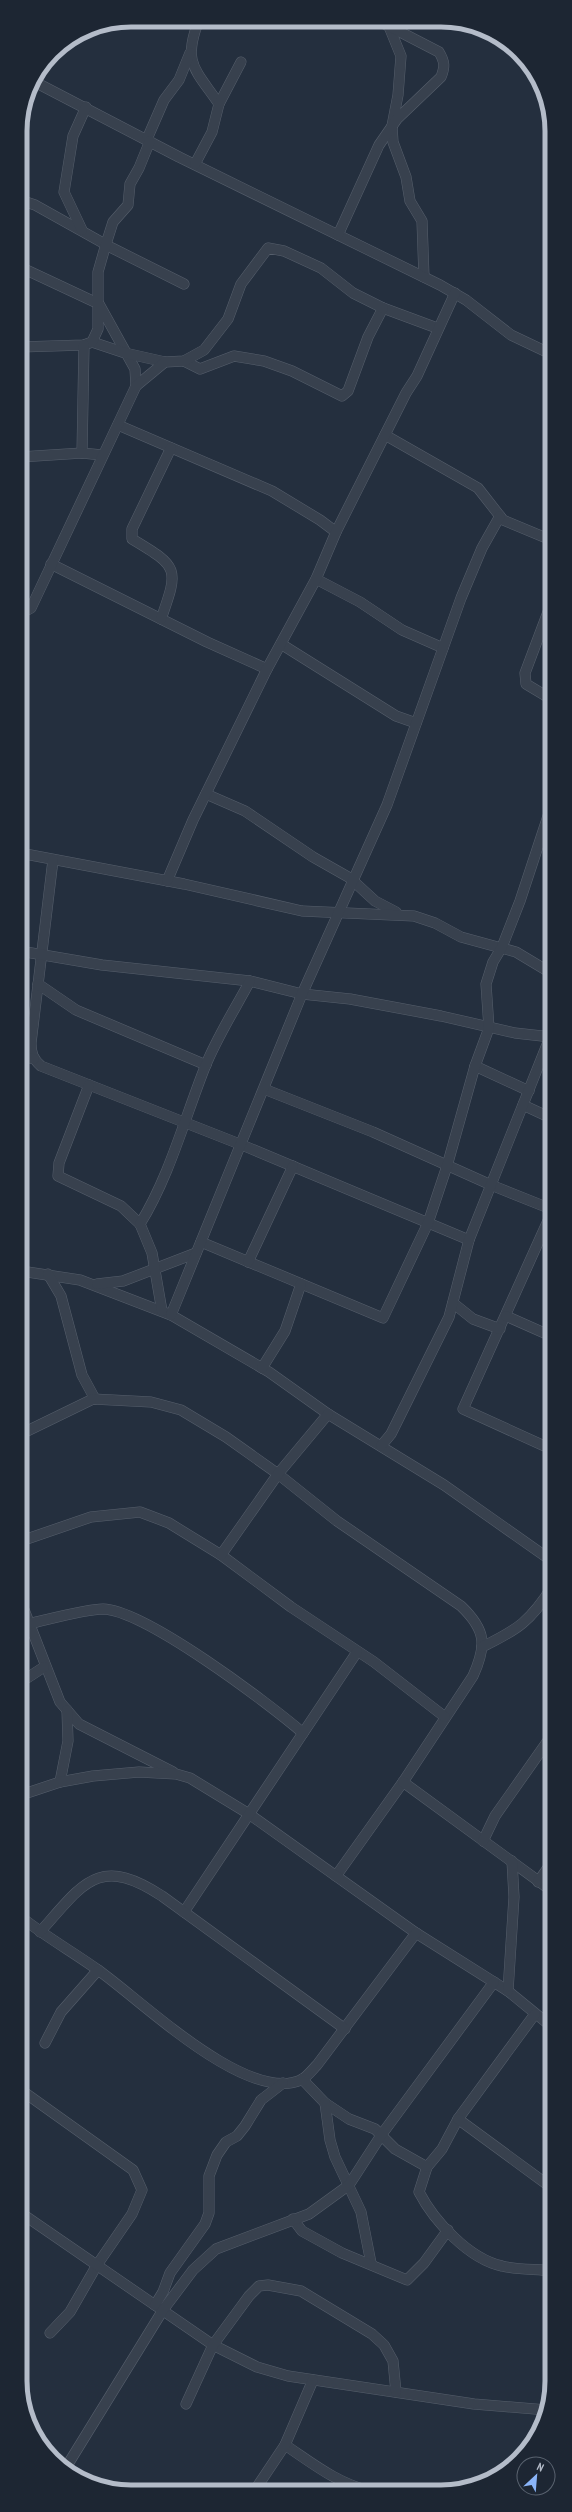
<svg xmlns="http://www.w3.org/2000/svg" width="572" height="2512" viewBox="0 0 572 2512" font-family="'PT Sans Narrow',sans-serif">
	<rect width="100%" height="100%" fill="#242f3e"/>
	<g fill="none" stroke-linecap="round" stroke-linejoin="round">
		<g stroke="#565f6c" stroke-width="11">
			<g id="minor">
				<path d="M199,20C182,63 195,69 219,104"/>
				<path d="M388,24L401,56L398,95L392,126L393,142L406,177L410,201L422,221L424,277"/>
				<path d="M33,81L179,157L440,285L466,300L511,335L551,354"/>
				<path d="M147,139L164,100L179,80L190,53"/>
				<path d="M195,164L212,132L219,104L241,62"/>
				<path d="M20,200L35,205L112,248L184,284"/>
				<path d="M82,230L64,192L73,136L86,107"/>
				<path d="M338,235L379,145L397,119L441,77C445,67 445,62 439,52L381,22"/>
				<path d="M20,267L99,304L135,369L136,386"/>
				<path d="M92,342L125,353L165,362"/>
				<path d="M20,347L84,345L92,342L98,329V272L106,244L113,222L128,205L130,184L139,168L150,141"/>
				<path d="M184,361L200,369L234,356L264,361L292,371L342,396L348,391L368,337L383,308L437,328"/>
				<path d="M118,425L272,491L320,520L336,532"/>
				<path d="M385,435L478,488L503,520L551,540"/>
				<path d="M82,453L84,345"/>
				<path d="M20,457L82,453L102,455"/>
				<path d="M51,564L207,642L267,669"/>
				<path d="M316,579L360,602L402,630L443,648"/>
				<path d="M551,604L525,673L526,684L551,699"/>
				<path d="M20,614L31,608L136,386L165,362L184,361L204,350L228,319L241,284L268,248L284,251L321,268L353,293L383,308"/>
				<path d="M161,619C179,568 179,567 132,539V529L171,448"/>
				<path d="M281,644L396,716L416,723"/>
				<path d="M206,794L245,811L313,857L350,878L375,901L396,912"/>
				<path d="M20,853L184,884L302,911L414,916L435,923L461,937L516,952L551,973"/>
				<path d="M53,860L31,1043C31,1053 33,1059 41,1066L242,1145L469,1240"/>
				<path d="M167,881L193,820L267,669L316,579L336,532L406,393L417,376L455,293"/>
				<path d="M20,951L102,965L250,981L302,994L350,999L441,1016L515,1033L551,1037"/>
				<path d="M38,984L76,1010L206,1065"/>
				<path d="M21,1056L34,1059"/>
				<path d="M475,1066L529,1091"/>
				<path d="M89,1085L59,1163L58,1176L121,1206L140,1224"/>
				<path d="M264,1089L373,1132L491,1185L551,1209"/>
				<path d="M523,1105L551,1118"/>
				<path d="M551,1214L463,1409L551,1449"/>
				<path d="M201,1242L383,1318L428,1223L447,1166L475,1066L489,1028L486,984L493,962L502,947L520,901L551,807"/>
				<path d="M248,1262L293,1166"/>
				<path d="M21,1271L80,1280L171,1315L269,1372L328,1414L444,1485L552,1561"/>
				<path d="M48,1274L61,1296L82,1375L95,1399"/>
				<path d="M97,1284L123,1281L196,1253"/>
				<path d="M453,1303L473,1319L500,1329"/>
				<path d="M162,1311L152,1253L140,1224C170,1175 184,1120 205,1067C217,1037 235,1009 250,981"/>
				<path d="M171,1315L302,994L387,805L461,598L482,548L500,516"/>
				<path d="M506,1316L551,1336"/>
				<path d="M262,1368L285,1331L301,1284"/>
				<path d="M21,1434L93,1399L151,1402L181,1410L226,1437L278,1474L337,1521L461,1606C486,1630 487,1645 473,1676L403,1782L336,1876"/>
				<path d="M381,1446L391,1434L449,1317L469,1240L550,1037"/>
				<path d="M21,1541L91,1517L140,1512L169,1523L221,1555L291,1607L374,1662L445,1717"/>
				<path d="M221,1555L278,1474L328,1414"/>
				<path d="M21,1602L60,1702L79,1724L173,1772"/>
				<path d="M28,1624C47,1620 85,1609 103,1609C145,1610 268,1703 303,1733"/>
				<path d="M482,1647C517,1630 531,1621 552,1587"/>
				<path d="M21,1682L44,1667"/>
				<path d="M60,1782L68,1741L67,1710"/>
				<path d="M403,1782L552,1891"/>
				<path d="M21,1795L60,1782L93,1776L139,1772L176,1774L190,1778L249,1814L416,1933L508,1991L552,2027"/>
				<path d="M483,1841L495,1816L552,1735"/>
				<path d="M538,1882L552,1862"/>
				<path d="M184,1912L357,1652"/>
				<path d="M21,1917C46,1937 73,1952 98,1970C141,2000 246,2104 301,2080C307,2077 313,2069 317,2065L416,1933"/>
				<path d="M40,1932C83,1884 98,1854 162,1896L345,2029"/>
				<path d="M508,1991L514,1897L512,1861"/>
				<path d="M535,2014L458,2119L442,2149L427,2167L419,2192C434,2221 469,2259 502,2266C518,2270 536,2269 552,2271"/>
				<path d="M45,2043L61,2012L98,1970"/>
				<path d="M302,2079L325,2103L349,2119L375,2129L395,2149L427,2167"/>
				<path d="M21,2090L133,2170L142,2190L132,2214L97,2265L70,2312L50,2333"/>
				<path d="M325,2103L330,2140L335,2157L361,2212L371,2263"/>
				<path d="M458,2119L552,2188"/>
				<path d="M21,2213L213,2345L257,2367L288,2376L474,2404L547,2410"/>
				<path d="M293,2219L302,2231L342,2253L407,2280L424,2263L448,2230"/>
				<path d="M155,2305L163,2292L170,2273L205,2224L209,2213V2176L217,2155L226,2142L237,2136L245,2126L261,2100L283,2083"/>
				<path d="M186,2404L213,2345L249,2296L259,2286L268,2285L301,2291L372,2334L384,2345L393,2361L396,2392"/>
				<path d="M285,2445C312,2463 338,2484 370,2491"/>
				<path d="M65,2469L163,2310L193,2270L216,2249L309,2214L349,2185L382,2134L494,1982"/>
				<path d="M255,2490L285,2445L313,2380"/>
			</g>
		</g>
		<use href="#minor" stroke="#38414e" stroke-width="10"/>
	</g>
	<path d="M0 0H572V2512H0ZM131 27H441A104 104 0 0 1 545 131V2381A104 104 0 0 1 441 2485H131A104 104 0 0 1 27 2381V131A104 104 0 0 1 131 27Z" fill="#1d2633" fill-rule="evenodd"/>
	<path fill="none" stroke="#b4bcc9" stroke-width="5" d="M131 27H441A104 104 0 0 1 545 131V2381A104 104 0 0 1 441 2485H131A104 104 0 0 1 27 2381V131A104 104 0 0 1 131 27Z"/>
	<g transform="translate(536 2476) rotate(26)"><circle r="19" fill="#1d2633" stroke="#59626f"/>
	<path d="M0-3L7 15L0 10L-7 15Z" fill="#8ab4f8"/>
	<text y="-6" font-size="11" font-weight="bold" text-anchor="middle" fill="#b4bcc9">N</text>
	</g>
</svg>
